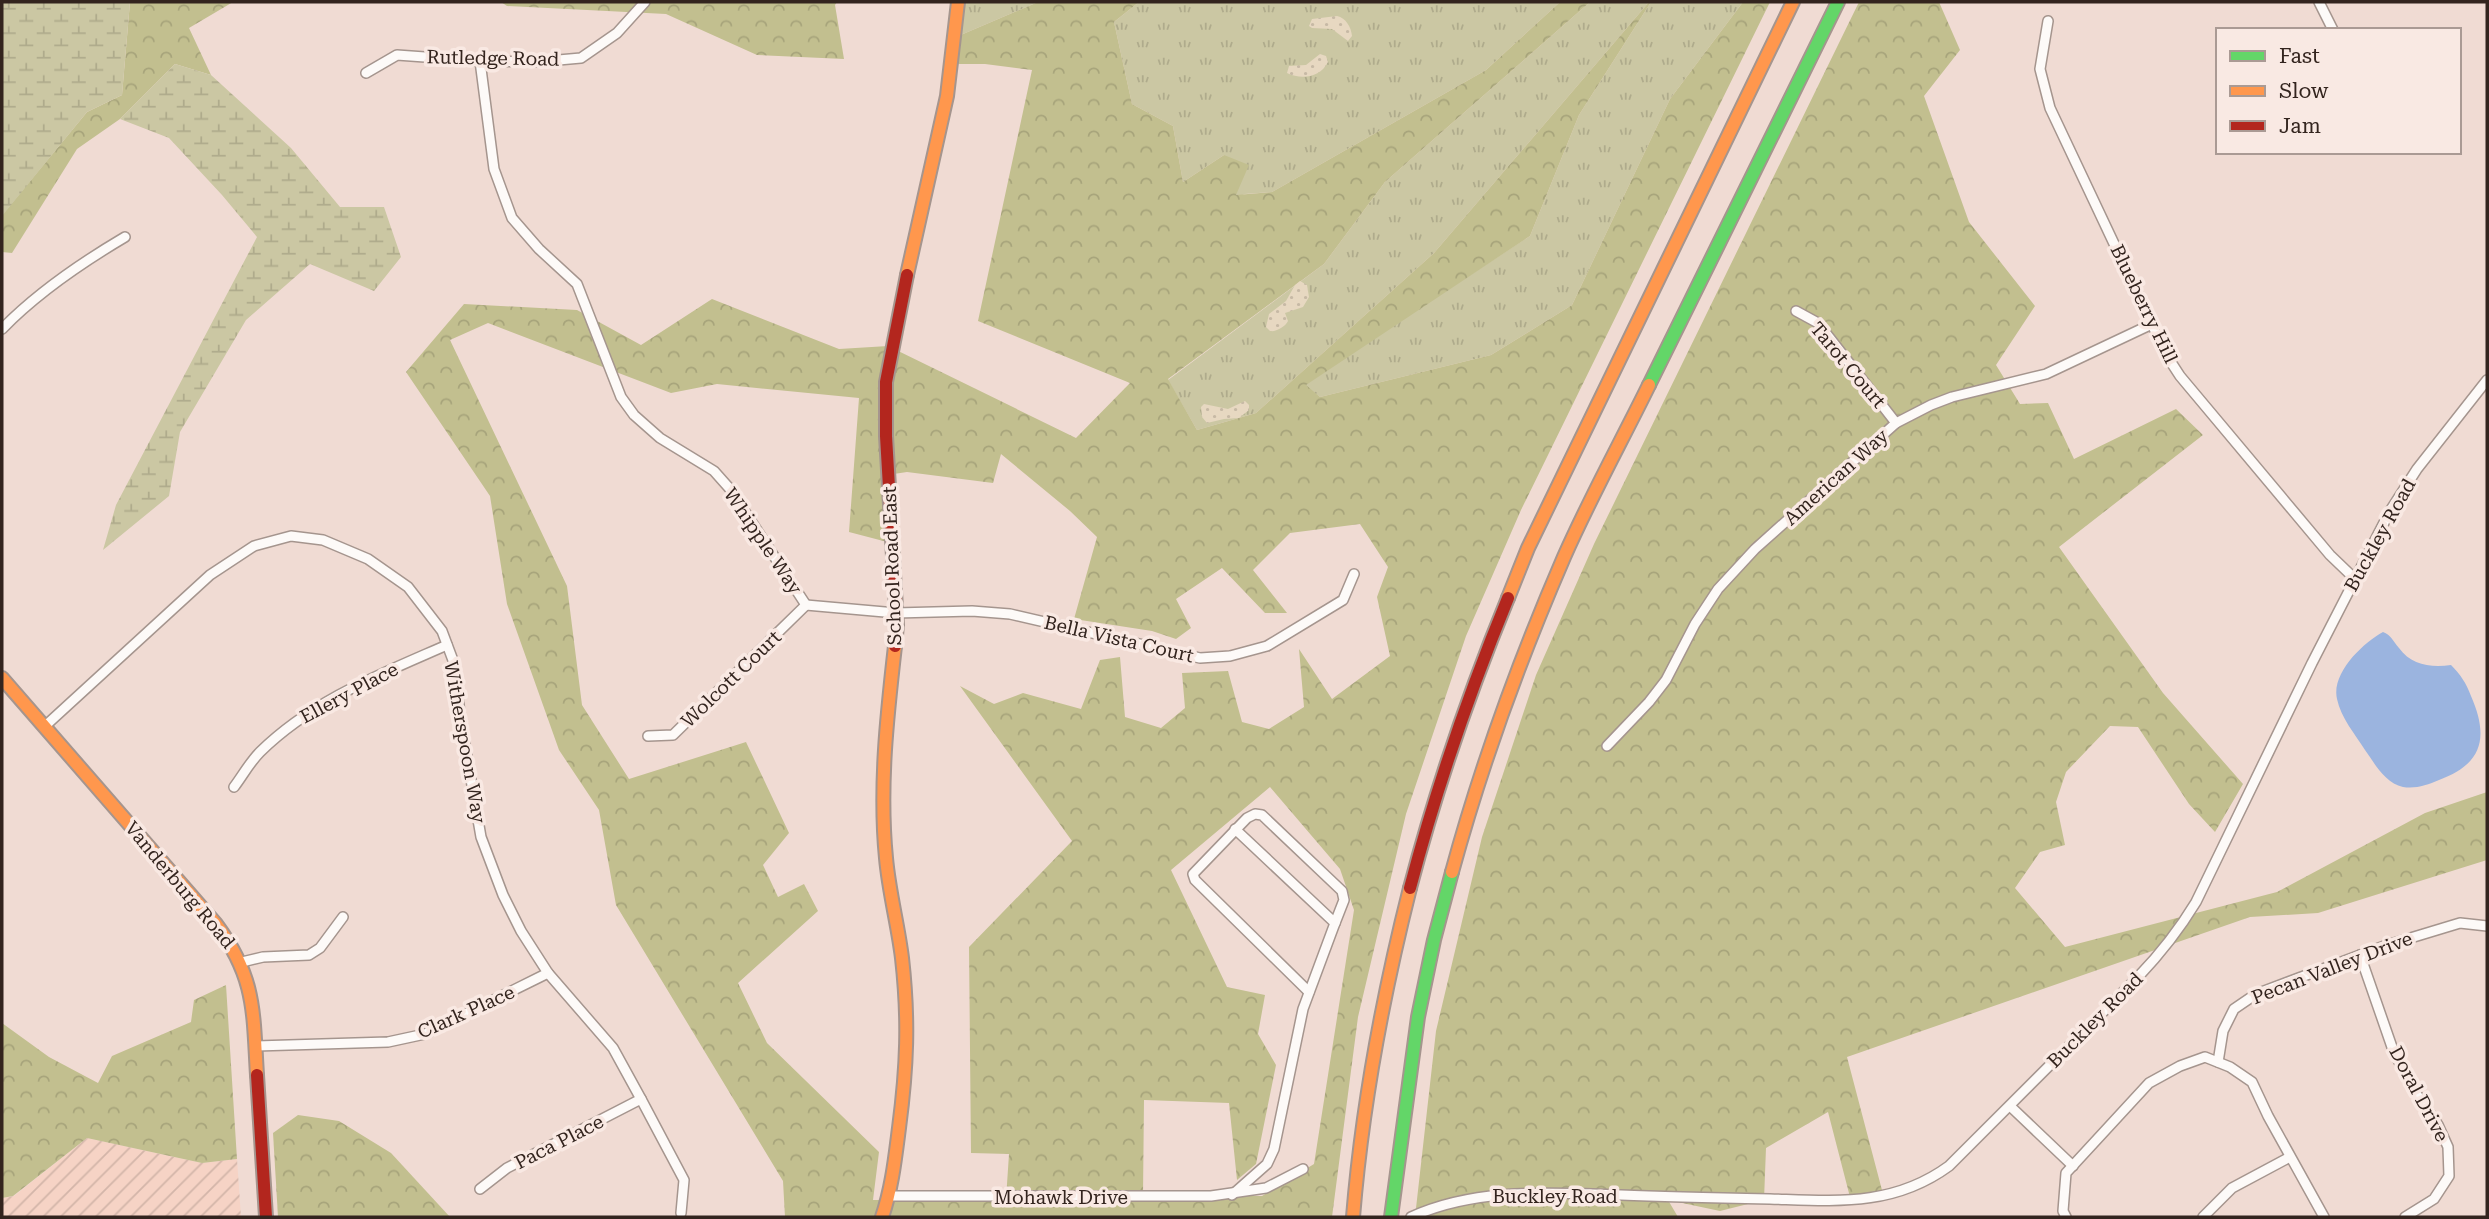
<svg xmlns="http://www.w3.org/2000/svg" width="2489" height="1219" viewBox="0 0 2489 1219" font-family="'Roboto Serif',serif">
	<defs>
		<pattern id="industrial-furrows" width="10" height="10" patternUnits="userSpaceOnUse" patternTransform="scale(1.75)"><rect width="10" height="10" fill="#f6d3c5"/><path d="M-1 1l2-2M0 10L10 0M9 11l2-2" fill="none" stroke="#d3b5a9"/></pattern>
		<pattern id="grass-tufts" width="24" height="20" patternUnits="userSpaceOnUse" patternTransform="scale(1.75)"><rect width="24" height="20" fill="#cbc7a3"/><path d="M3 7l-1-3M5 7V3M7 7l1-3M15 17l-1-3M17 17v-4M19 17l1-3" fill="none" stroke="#afab8c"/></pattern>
		<pattern id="forest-crowns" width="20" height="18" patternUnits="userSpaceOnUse" patternTransform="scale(1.75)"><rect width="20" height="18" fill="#c2bf8f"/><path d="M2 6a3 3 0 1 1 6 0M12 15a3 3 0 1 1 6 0" fill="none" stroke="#a7a47b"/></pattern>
		<pattern id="wetland-marsh" width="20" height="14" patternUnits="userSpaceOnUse" patternTransform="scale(1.75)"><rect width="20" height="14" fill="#cbc7a3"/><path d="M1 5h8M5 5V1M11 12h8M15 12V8" fill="none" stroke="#afab8c"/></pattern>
		<pattern id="sand-dots" width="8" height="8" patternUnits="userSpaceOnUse" patternTransform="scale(1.75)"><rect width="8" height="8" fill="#e7d8c1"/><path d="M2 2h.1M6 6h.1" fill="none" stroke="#c7b9a5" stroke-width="1.8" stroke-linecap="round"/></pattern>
	</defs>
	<rect width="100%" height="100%" fill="#f0dbd3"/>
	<path fill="url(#industrial-furrows)" d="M87,1138L202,1163L237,1159L241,1217H2V1198L14,1196Z"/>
	<g fill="url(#grass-tufts)">
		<path d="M954,2H1038L956,37Z"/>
		<path d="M1139,2H1560L1486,70L1272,192L1245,194L1235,198L1224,155L1183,182L1173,126L1132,104L1114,22Z"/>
		<path d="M1590,2H1649L1434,253L1256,413L1197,430L1168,380L1324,264L1385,182Z"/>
		<path d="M1651,2H1743L1670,99L1572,305L1491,355L1320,397L1316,394H1288L1530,236L1579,115Z"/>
	</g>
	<g fill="url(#forest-crowns)" fill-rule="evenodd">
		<path d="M130,2H233L189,28L211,75L175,64L120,119L77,149L12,253L2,252V215L87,112L122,95Z"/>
		<path d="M501,2H837L835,5L844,59L757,55L666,14L507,6Z"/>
		<path d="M1038,2H1139L1114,22L1132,104L1173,126L1183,182L1224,155L1249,165L1236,195L1272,192L1486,70L1560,2H1590L1385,182L1324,264L1168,379L1197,430L1256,413L1434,253L1649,2H1651L1579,115L1530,236L1306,385L1320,397L1491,355L1572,305L1670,99L1743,2H1770L1521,510L1466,636L1406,814L1358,1017L1332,1217H785L783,1181L616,905L599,810L559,750L507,604L490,496L406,372L464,304L577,310L641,345L712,299L839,349L888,346L1076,438L1130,383L978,321L1032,70L985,64H951L956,37ZM488,323L671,393L717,384L859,398L849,532L891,543L887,475L907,472L993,483L1001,454L1070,511L1097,537L1074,619L1152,631L1176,639L1191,628L1176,599L1222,568L1265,613H1287L1253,570L1290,533L1360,524L1388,567L1377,597L1390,656L1332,699L1299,649L1304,707L1269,729L1242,722L1228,671L1182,673L1185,708L1161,728L1125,717L1120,657L1100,660L1081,709L1023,693L994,704L960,686L1072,841L969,947L971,1153L1009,1154L1006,1199L873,1200L879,1152L767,1043L738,983L818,911L804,884L778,897L763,865L789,833L746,742L629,779L582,705L567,586L450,340ZM1270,787L1340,869L1354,910L1314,1164L1262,1196L1143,1195L1144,1100L1229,1103L1237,1180L1256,1164L1276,1065L1258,1034L1265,995L1227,987L1171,870Z"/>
		<path d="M1859,2H1939L1960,50L1924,96L1969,222L2035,306L1996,365L2020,404L2048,403L2074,459L2176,409L2203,435L2059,547L2163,693L2243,784L2215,832L2189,804L2138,727L2110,726L2066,772L2056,802L2065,845L2040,852L2015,888L2065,947L2277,892L2425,813L2487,792V860L2318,913L2250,917L1847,1057L1883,1194L1851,1201L1828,1112L1766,1148L1764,1200L1720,1211L1668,1200L1678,1217H1415L1436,1031L1482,837L1536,675L1594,544Z"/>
		<path d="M226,985L237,1159L202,1163L87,1138L13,1196L2,1198V1023L49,1057L98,1083L112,1056L191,1022L194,1000Z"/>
		<path d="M298,1115L339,1121L391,1153L450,1217H278L273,1133Z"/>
	</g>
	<g fill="url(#wetland-marsh)">
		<path d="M2,2H130L122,95L87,112L2,216Z"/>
		<path d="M175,64L211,75L291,148L340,207H384L401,257L374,291L310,264L246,320L180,432L169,496L103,550L116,505L257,237L222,195L169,138L120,119Z"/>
	</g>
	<g fill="url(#sand-dots)">
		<path d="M1337,16C1346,18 1351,27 1352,36L1348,41L1332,29L1312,28L1309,26L1312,19Z"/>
		<path d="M1320,54L1326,56L1328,62C1320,78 1301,80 1287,73L1289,66L1306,65Z"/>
		<path d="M1300,281L1307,285L1309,297L1303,307L1285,313L1288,321C1285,327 1276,332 1270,331L1266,327L1269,314L1286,301L1295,285Z"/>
		<path d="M1245,401L1249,405V410L1239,418L1224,419L1207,423L1202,417L1201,407L1204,404L1228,409Z"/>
	</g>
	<path fill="#9bb4df" d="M2383,632C2391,635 2393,641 2399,648C2411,665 2431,668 2451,665C2461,675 2466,683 2471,696C2489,737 2483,764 2439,780C2427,785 2416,789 2403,787C2385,783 2375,764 2365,750C2355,734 2341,718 2337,699C2331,673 2363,643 2383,632Z"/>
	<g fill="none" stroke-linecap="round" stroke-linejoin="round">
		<g stroke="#a5958e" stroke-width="12">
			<g id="street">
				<path d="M2319,2L2333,30"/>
				<path d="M2048,21L2040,69L2050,108L2167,356L2180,376L2330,555L2355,579"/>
				<path d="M480,61L494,169L512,218L539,249L577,284L621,397L634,415L660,438L714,471L730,489L806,605"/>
				<path d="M366,73L397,55L480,61L536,62L581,58L617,33L645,2"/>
				<path d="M1796,311L1818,323L1896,423"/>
				<path d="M2,329C38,292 81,263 125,237"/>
				<path d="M806,605L896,613L972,611L1010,614L1200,658L1230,656L1267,646L1343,600L1354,574"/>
				<path d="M44,727L210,575L254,546L291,536L323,540L368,559L408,587L442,631L454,663L461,722L481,837L503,895L521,931L548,973L613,1048L641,1099L684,1180L681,1213"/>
				<path d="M648,736L673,735L806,605"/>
				<path d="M1607,746L1649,702L1666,680L1695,624L1718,589L1755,549L1896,423L1931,405L1952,397L2046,374L2152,324"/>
				<path d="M234,787C243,775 250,762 260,752C313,700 381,674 447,645"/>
				<path d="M2360,955L2393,1050L2413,1089L2438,1125L2448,1147L2449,1176L2434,1199L2405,1217"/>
				<path d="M242,962L263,957L309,955L320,948L343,917"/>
				<path d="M1309,992L1195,880L1193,874L1247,818L1255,814L1262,815L1342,891L1344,900L1335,923"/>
				<path d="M256,1046L388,1042L425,1034L548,973"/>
				<path d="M2218,1062L2223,1031L2234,1009L2256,994L2384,946L2460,923L2487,926"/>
				<path d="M2010,1106L2073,1166"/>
				<path d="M480,1189L507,1168L641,1099"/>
				<path d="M1232,1195L1267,1164L1274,1149L1303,1009L1335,923L1235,829"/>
				<path d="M889,1196H1211L1266,1188L1303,1169"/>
				<path d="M1411,1217C1477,1187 1550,1193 1621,1195C1670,1197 1720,1198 1770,1199C1835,1201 1893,1207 1949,1166L2138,977C2161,953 2179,930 2196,902L2312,663L2390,511L2417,469L2487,380"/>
				<path d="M2066,1217L2063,1211L2066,1173L2149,1083L2180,1066L2205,1057L2230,1067L2252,1082L2268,1116L2324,1217"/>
				<path d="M2203,1217L2232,1188L2290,1157"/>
			</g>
		</g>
		<g stroke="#a5958e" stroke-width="16">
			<g id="fast">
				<path d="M1649,385L1838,2"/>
				<path d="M1391,1217L1418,1017L1434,940L1452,872"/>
			</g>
		</g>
		<g stroke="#a5958e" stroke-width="16">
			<g id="slow">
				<path d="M907,275L947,96L958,2"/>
				<path d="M1508,598L1528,548L1793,2"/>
				<path d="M2,678L216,924C256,978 253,1011 257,1075"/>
				<path d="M1452,872C1482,762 1519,661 1564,557C1590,498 1621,442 1649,385"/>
				<path d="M882,1217C892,1188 895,1159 899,1128C907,1067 909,1020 902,958C898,925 889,892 886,858C879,787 887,716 895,646"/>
				<path d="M1353,1217C1362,1107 1383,995 1410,888"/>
			</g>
		</g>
		<g stroke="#a5958e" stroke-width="16">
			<g id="jam">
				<path d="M895,646L897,625L886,436V382L907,275"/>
				<path d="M1410,888C1436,789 1469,693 1508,598"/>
				<path d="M257,1075L266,1217"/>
			</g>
		</g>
		<use href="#street" stroke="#fdfaf8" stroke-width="9"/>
		<use href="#fast" stroke="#63d668" stroke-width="12"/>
		<use href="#slow" stroke="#ff974d" stroke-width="12"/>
		<use href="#jam" stroke="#b3261e" stroke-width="12"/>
	</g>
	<g text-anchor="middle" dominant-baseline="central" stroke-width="7" stroke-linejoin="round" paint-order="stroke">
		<g font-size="19" fill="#33241e" stroke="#f9e9e3">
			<text transform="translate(493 58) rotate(1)">Rutledge Road</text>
			<text transform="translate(2144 304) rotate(64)">Blueberry Hill</text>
			<text transform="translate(1848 365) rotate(50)">Tarot Court</text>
			<text transform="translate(1836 477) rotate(-42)">American Way</text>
			<text transform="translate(2380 535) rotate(-61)">Buckley Road</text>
			<text transform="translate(763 541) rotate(56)">Whipple Way</text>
			<text transform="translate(892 566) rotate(-92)">School Road East</text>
			<text transform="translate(1119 639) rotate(13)">Bella Vista Court</text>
			<text transform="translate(731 679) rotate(-44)">Wolcott Court</text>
			<text transform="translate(349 693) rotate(-28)">Ellery Place</text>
			<text transform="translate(465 742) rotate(80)">Witherspoon Way</text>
			<text transform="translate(180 885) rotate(50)">Vanderburg Road</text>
			<text transform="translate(2332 968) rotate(-21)">Pecan Valley Drive</text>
			<text transform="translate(466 1012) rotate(-24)">Clark Place</text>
			<text transform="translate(2095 1020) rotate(-45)">Buckley Road</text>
			<text transform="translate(2419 1094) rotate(62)">Doral Drive</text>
			<text transform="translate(559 1142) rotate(-27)">Paca Place</text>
			<text x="1555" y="1196">Buckley Road</text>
			<text x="1061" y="1197">Mohawk Drive</text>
		</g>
	</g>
	<rect width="2489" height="1219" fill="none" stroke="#33241e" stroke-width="7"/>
	<rect x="2216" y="28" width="245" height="126" fill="#f9e9e3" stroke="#aa9a94" stroke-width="2"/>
	<rect x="2230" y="51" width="35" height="10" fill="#63d668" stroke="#aa9a94" stroke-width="2"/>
	<text x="2279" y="63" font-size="21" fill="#33241e">Fast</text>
	<rect x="2230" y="86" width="35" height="10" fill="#ff974d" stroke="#aa9a94" stroke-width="2"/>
	<text x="2279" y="98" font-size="21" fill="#33241e">Slow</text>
	<rect x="2230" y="121" width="35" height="10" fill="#b3261e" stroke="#aa9a94" stroke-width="2"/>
	<text x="2279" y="133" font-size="21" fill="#33241e">Jam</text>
</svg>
